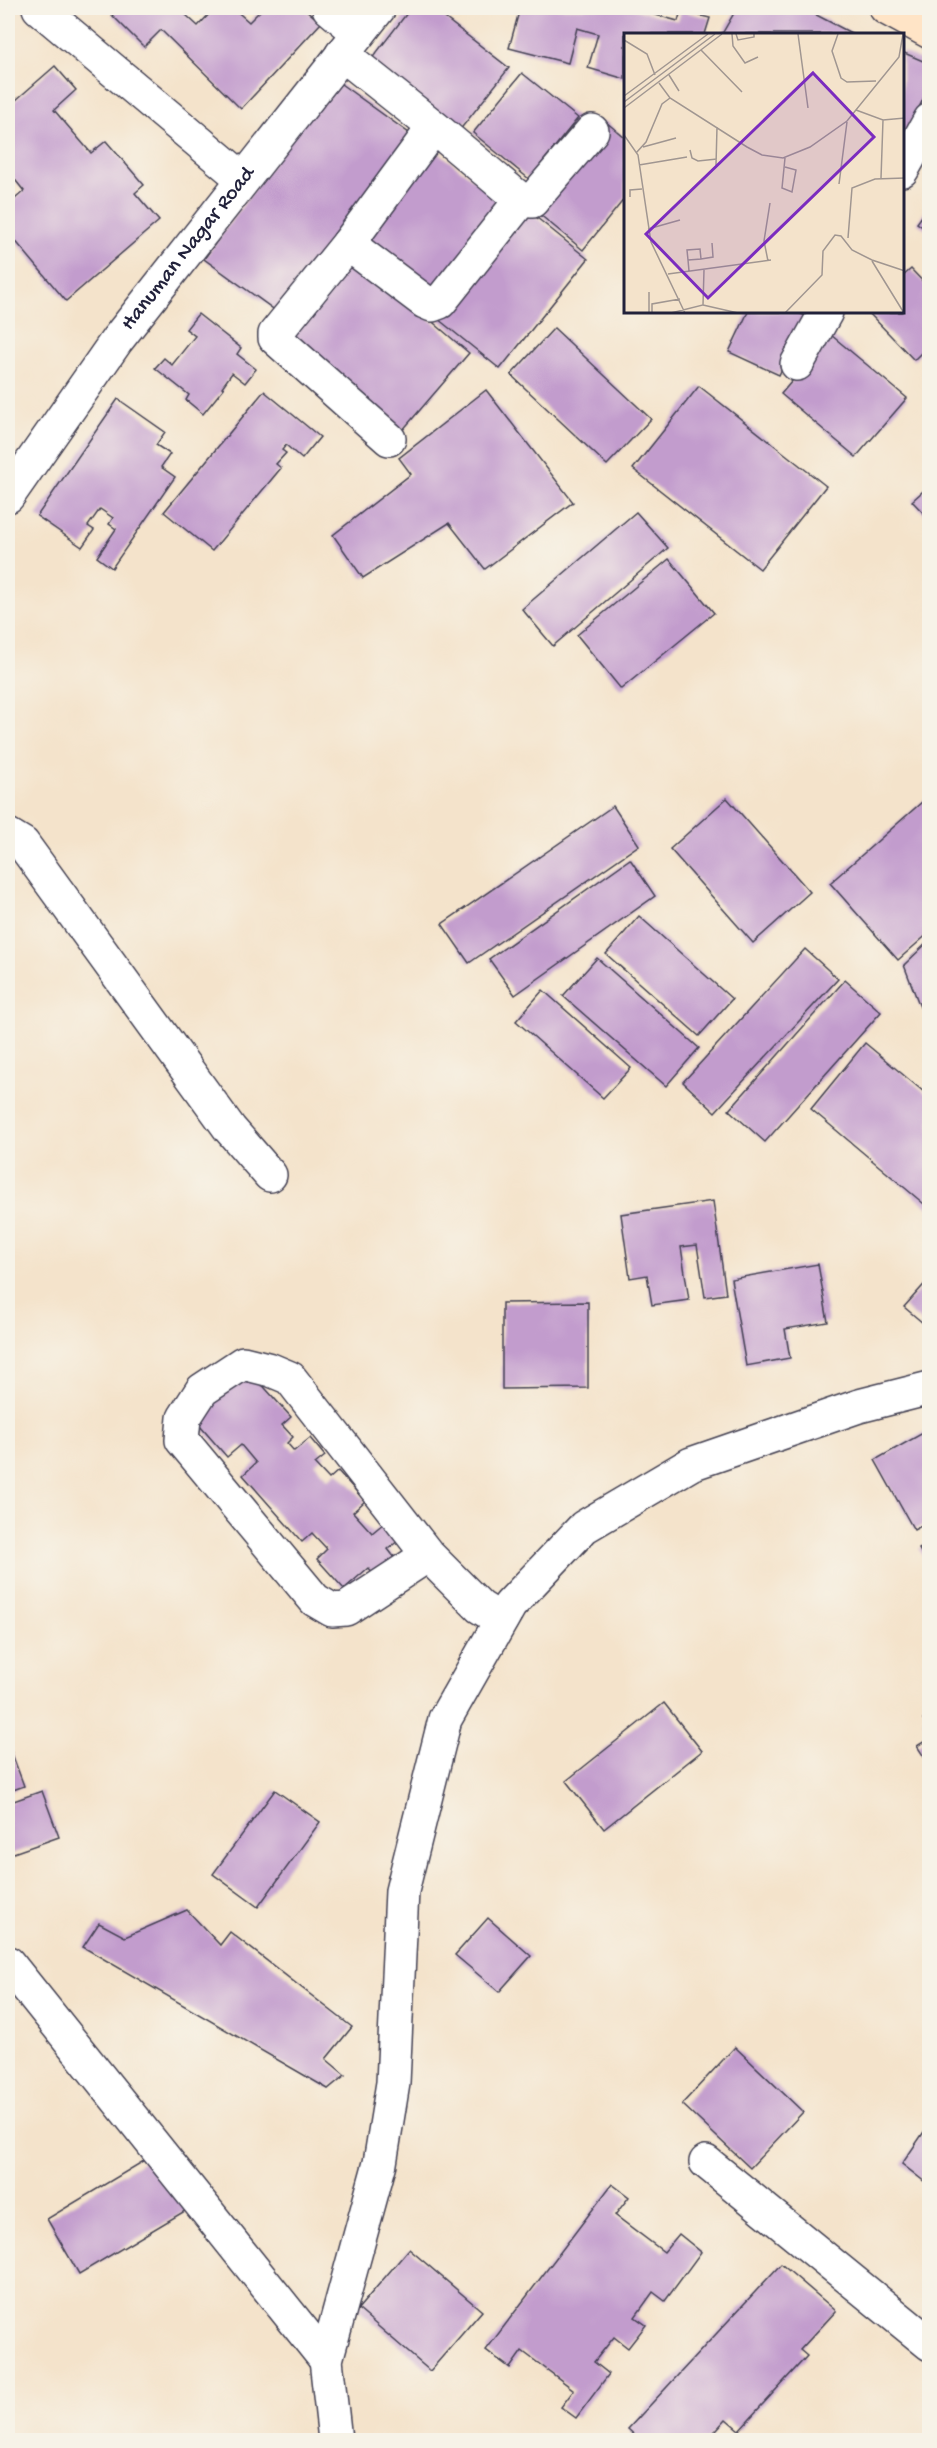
<svg xmlns="http://www.w3.org/2000/svg" width="937" height="2448" viewBox="0 0 937 2448" font-family="'Gochi Hand',sans-serif">
	<rect width="100%" height="100%" fill="#f7f3e8"/>
	<filter id="ink" filterUnits="userSpaceOnUse"><feTurbulence type="fractalNoise" baseFrequency=".0167" numOctaves="2"/><feDisplacementMap in="SourceGraphic" scale="12" xChannelSelector="R" yChannelSelector="G"/><feConvolveMatrix kernelMatrix="1 2 1 2 8 2 1 2 1" color-interpolation-filters="sRGB"/></filter>
	<filter id="wash" filterUnits="userSpaceOnUse"><feTurbulence type="fractalNoise" baseFrequency=".008" numOctaves="4" result="noise"/><feDisplacementMap in="SourceGraphic" scale="24" xChannelSelector="R" yChannelSelector="G"/><feGaussianBlur stdDeviation="1.35" result="paint"/><feColorMatrix in="noise" values="0 0 0 0 0 0 0 0 0 0 0 0 0 0 0 0 0 1.4 0 .05"/><feComposite in="paint" operator="in"/></filter>
	<g filter="url(#wash)">
		<rect width="100%" height="100%" fill="#f4e3cb"/>
		<g id="blocks">
			<g fill="#c29ccd">
				<path d="M120,8H192L186,15L198,26L215,8H233L249,22L263,8H304L321,23L241,109L161,30L144,47L112,15Z"/>
				<path d="M411,8H432L509,68L459,131L370,61Z"/>
				<path d="M453,8H473L468,16Z"/>
				<path d="M520,8H630L678,21L681,11L710,18L705,34H625V79L588,68L598,34L577,28L568,63L509,48Z"/>
				<path d="M737,8H803L853,34H722Z"/>
				<path d="M902,52L930,64V85L902,142Z"/>
				<path d="M55,66L76,90L54,110L91,153L106,141L144,185L135,193L159,221L66,301L8,232V205L24,191L8,171V107Z"/>
				<path d="M522,73L578,118L529,179L473,133Z"/>
				<path d="M334,79L413,136L283,316L204,259Z"/>
				<path d="M605,121L625,138V198L583,250L533,209Z"/>
				<path d="M435,150L503,202L435,291L366,239Z"/>
				<path d="M930,205V232L917,223Z"/>
				<path d="M526,209L588,259L500,369L438,319Z"/>
				<path d="M353,254L469,353L395,439L280,339Z"/>
				<path d="M911,269L930,289V362L921,353L914,360L868,312H902V277Z"/>
				<path d="M748,312H802L801,314L807,316L779,375L729,352Z"/>
				<path d="M198,314L241,348L237,354L256,369L245,383L232,373L222,387L224,388L203,414L186,400L189,395L155,368L164,358L172,365L195,336L186,329Z"/>
				<path d="M554,328L651,419L607,465L511,375Z"/>
				<path d="M831,335L907,398L856,457L781,394Z"/>
				<path d="M699,386L826,486L760,569L633,469Z"/>
				<path d="M486,390L573,502L485,569L449,523L363,578L333,535L411,474L399,458Z"/>
				<path d="M264,391L320,437L302,459L286,445L282,450L286,453L276,464L281,468L212,551L164,512Z"/>
				<path d="M118,399L165,432L156,445L170,454L161,467L175,477L112,568L97,557L116,529L109,524L113,518L100,509L88,526L94,530L82,547L37,516Z"/>
				<path d="M930,485V520L912,501Z"/>
				<path d="M636,512L668,548L553,646L522,609Z"/>
				<path d="M669,559L714,613L621,689L577,635Z"/>
				<path d="M930,795V932L898,960L830,883Z"/>
				<path d="M727,798L810,892L753,943L670,849Z"/>
				<path d="M613,806L639,845L469,963L442,924Z"/>
				<path d="M630,859L655,896L515,995L489,959Z"/>
				<path d="M639,916L732,999L699,1036L606,954Z"/>
				<path d="M930,940V1004L920,1007L904,965Z"/>
				<path d="M805,949L838,979L715,1112L683,1082Z"/>
				<path d="M597,958L699,1048L666,1086L563,996Z"/>
				<path d="M845,980L881,1012L765,1142L729,1110Z"/>
				<path d="M543,990L631,1068L603,1098L516,1021Z"/>
				<path d="M865,1043L930,1097V1209L811,1109Z"/>
				<path d="M713,1201L726,1294L705,1297L697,1245L681,1247L689,1300L652,1305L647,1275L630,1278L621,1214Z"/>
				<path d="M818,1264L828,1322L785,1329L790,1358L746,1366L731,1279Z"/>
				<path d="M930,1278V1329L904,1307Z"/>
				<path d="M588,1302V1388L502,1389V1303Z"/>
				<path d="M248,1369L291,1417L282,1425L293,1437L287,1443L294,1451L310,1438L325,1456L315,1464L329,1479L338,1471L365,1501L353,1512L372,1533L384,1523L399,1540L388,1549L395,1558L375,1576L368,1568L344,1589L317,1559L327,1549L312,1533L302,1542L243,1475L256,1463L241,1445L227,1457L193,1418Z"/>
				<path d="M930,1429V1521L914,1530L875,1460Z"/>
				<path d="M930,1543V1567L919,1549Z"/>
				<path d="M664,1703L702,1751L604,1829L566,1781Z"/>
				<path d="M930,1716V1730L923,1720Z"/>
				<path d="M930,1738V1766L917,1746Z"/>
				<path d="M8,1743L24,1786L8,1792Z"/>
				<path d="M275,1790L320,1822L258,1907L213,1874Z"/>
				<path d="M42,1791L59,1837L8,1855V1803Z"/>
				<path d="M187,1910L220,1945L230,1932L352,2027L326,2059L345,2075L328,2089L83,1947L99,1923L125,1937Z"/>
				<path d="M488,1918L531,1956L499,1992L455,1955Z"/>
				<path d="M735,2047L803,2112L750,2168L682,2104Z"/>
				<path d="M930,2123V2186L902,2164Z"/>
				<path d="M157,2153L190,2208L79,2274L47,2219Z"/>
				<path d="M612,2184L629,2197L615,2215L664,2252L679,2234L701,2252L665,2301L653,2292L635,2317L646,2325L628,2348L614,2337L594,2362L609,2374L576,2418L561,2407L574,2390L522,2351L510,2368L486,2350Z"/>
				<path d="M409,2249L482,2311L430,2371L358,2309Z"/>
				<path d="M781,2264L836,2311L800,2350L807,2356L739,2430L726,2419L707,2440H640L628,2429Z"/>
			</g>
		</g>
	</g>
	<g filter="url(#ink)">
		<use href="#blocks" fill-opacity="0" stroke="#423f51" stroke-width="1.5"/>
		<g fill="none" stroke-linecap="round" stroke-linejoin="round">
			<g stroke="#423f51" stroke-width="36">
				<g id="street">
					<path d="M39,8L243,179"/>
					<path d="M329,8L359,33"/>
					<path d="M342,54L434,127L521,200L440,302L432,305L425,302L348,244L434,127"/>
					<path d="M902,170L930,120"/>
					<path d="M521,200L532,201L592,131"/>
					<path d="M348,244L275,334V338L389,439"/>
					<path d="M797,364L826,312"/>
					<path id="s1" d="M8,496L117,340L379,8"/>
					<path d="M8,835L23,844L230,1129L270,1175"/>
					<path d="M428,1555L346,1609L332,1610L315,1600L182,1440L184,1418L202,1390L243,1363L271,1370L290,1378L428,1555L480,1607L501,1620"/>
					<path d="M8,1963L326,2360"/>
					<path d="M706,2162L930,2344"/>
					<path d="M335,2440L326,2360L380,2163L393,2083L402,1891L445,1719L510,1605L584,1527L691,1464L859,1406L930,1388"/>
				</g>
			</g>
			<g stroke="#423f51" stroke-width="36">
				<path id="secondary" d="M886,8L930,32"/>
			</g>
			<use href="#street" stroke="#fff" stroke-width="33"/>
			<use href="#secondary" stroke="#ffe4c6" stroke-width="33"/>
		</g>
	</g>
	<g text-anchor="middle" dominant-baseline="central" stroke-width="6" stroke-linejoin="round" paint-order="stroke">
		<g font-size="22" fill="#22223b" stroke="#f7f3e8">
			<text stroke="none"><textPath href="#s1" startOffset="306">Hanuman Nagar Road</textPath></text>
		</g>
	</g>
	<g transform="translate(624 33)">
		<rect width="280" height="280" fill="#f4e3cb"/>
		<path fill="none" stroke="#a09691" stroke-width="1.5" d="M108,1L109,13L121,30L134,24M112,1L114,7L130,4V1M174,1L184,75M214,1L208,18L217,45L223,49L252,48M0,7L23,21L31,42M77,17L118,59M45,42L55,58M35,50L46,65L123,114L138,122L159,125L186,114L223,88L275,24L279,1M0,63L84,1M0,69L91,1M0,75L98,1M232,77L259,87L281,85M0,102L14,122L27,209L61,280M19,114L52,105M66,117L68,125L74,128L93,126M12,120L22,109L38,71L46,65M161,125L158,155L168,159L172,137L161,134M15,132L63,124M92,132L93,94M257,145L259,87M215,151L223,89M6,164V157L18,156M24,196L56,187M224,205L228,155L251,146L281,145M77,226L89,224L88,210M64,227L77,226L76,216L63,217L64,227L65,238M144,228L140,208L146,170M248,228L280,280M44,241L147,227M79,272L114,280M25,280V259M28,280V271L56,266M47,280L79,272L80,237M161,280L198,242L199,218L211,202L217,203L228,217L248,227L281,238"/>
		<path fill="#7b2cbf" fill-opacity="0.15" stroke="#7b2cbf" stroke-width="3" d="M189,40L250,104L84,265L22,201Z"/>
		<rect width="280" height="280" fill="none" stroke="#22223b" stroke-width="3"/>
	</g>
	<rect width="937" height="2448" fill="none" stroke="#f7f3e8" stroke-width="30"/>
</svg>
